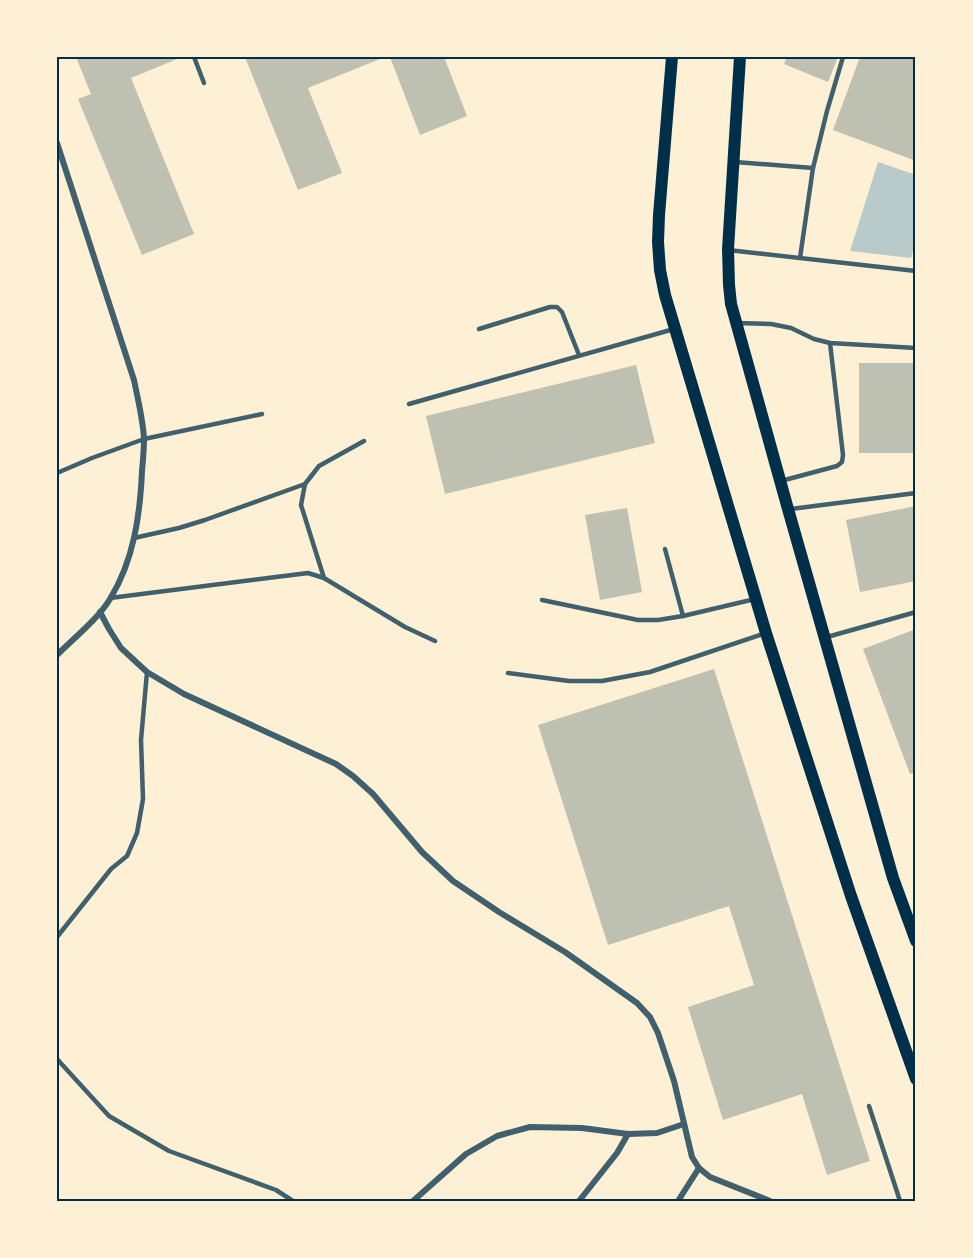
<svg xmlns="http://www.w3.org/2000/svg" width="973" height="1258" viewBox="0 0 973 1258" font-family="Jost,sans-serif">
	<rect width="100%" height="100%" fill="#fdf0d5"/>
	<path fill="#b9caca" d="M878,162L916,175V241L911,258L850,251Z"/>
	<g fill="#bec0b2">
		<path d="M76,57H182L131,78L194,234L142,255L78,99L91,94Z"/>
		<path d="M245,57H385L308,88L342,173L298,190Z"/>
		<path d="M390,57H444L467,116L420,135Z"/>
		<path d="M787,57H838L828,82L784,64Z"/>
		<path d="M860,57H916V161L833,130Z"/>
		<rect x="859" y="363" width="57" height="90"/>
		<path d="M636,365L655,443L445,494L426,416Z"/>
		<path d="M916,506V581L860,592L846,520Z"/>
		<path d="M627,508L642,592L600,600L585,515Z"/>
		<path d="M916,629V772L910,774L863,649Z"/>
		<path d="M714,669L870,1161L827,1175L802,1094L723,1120L688,1007L754,985L729,906L608,945L538,725Z"/>
	</g>
	<g fill="none" stroke-linecap="round" stroke-linejoin="round">
		<g stroke="#3f606c" stroke-width="4.5">
			<path d="M194,57L204,83"/>
			<path d="M735,162L813,168"/>
			<path d="M728,250L916,271"/>
			<path d="M800,258L813,168L827,111L843,57"/>
			<path d="M736,323L771,324L791,328L814,339L830,343L916,348"/>
			<path d="M479,329L550,307H557L562,312L579,355"/>
			<path d="M409,404L674,329"/>
			<path d="M57,473L92,458L144,439L262,414"/>
			<path d="M781,481L837,466L842,462L843,455L830,343"/>
			<path d="M791,509L916,493"/>
			<path d="M134,538L179,528L205,520L305,484"/>
			<path d="M665,549L683,616"/>
			<path d="M324,578L301,505L305,484L319,466L364,441"/>
			<path d="M110,598L308,573L324,578L405,627L435,641"/>
			<path d="M542,600L638,620H658L683,616L755,599"/>
			<path d="M827,637L916,612"/>
			<path d="M508,673L569,681H602L650,672L766,633"/>
			<path d="M57,937L111,869L127,856L137,833L143,799L141,740L147,672"/>
			<path d="M57,1059L109,1116L169,1151L276,1190L293,1201"/>
			<path d="M869,1106L900,1201"/>
		</g>
		<g stroke="#3f606c" stroke-width="6">
			<path d="M57,143L134,380C138,400 143,419 144,439C144,449 143,460 142,471C140,515 134,560 110,599C98,619 74,638 57,655"/>
			<path d="M100,612L109,629L121,648L147,672L184,694L336,764L353,776L373,794L422,852L453,881L499,912L565,952L637,1003L650,1017L658,1033L674,1081L692,1157L699,1168L710,1177L770,1201"/>
			<path d="M413,1201L466,1154L497,1136L530,1127L582,1128L628,1134L657,1133L684,1124"/>
			<path d="M579,1201L617,1153L628,1134"/>
			<path d="M678,1201L699,1168"/>
		</g>
		<g stroke="#003049" stroke-width="12">
			<path d="M672,57L659,215L658,242L660,270L665,295L766,633L851,896L916,1079"/>
			<path d="M740,57L728,249L729,285L731,304L788,509L893,878L916,941"/>
		</g>
	</g>
	<rect width="973" height="1258" fill="none" stroke="#fdf0d5" stroke-width="117"/>
	<rect x="58" y="58" width="856" height="1142" fill="none" stroke="#003049" stroke-width="2"/>
</svg>
